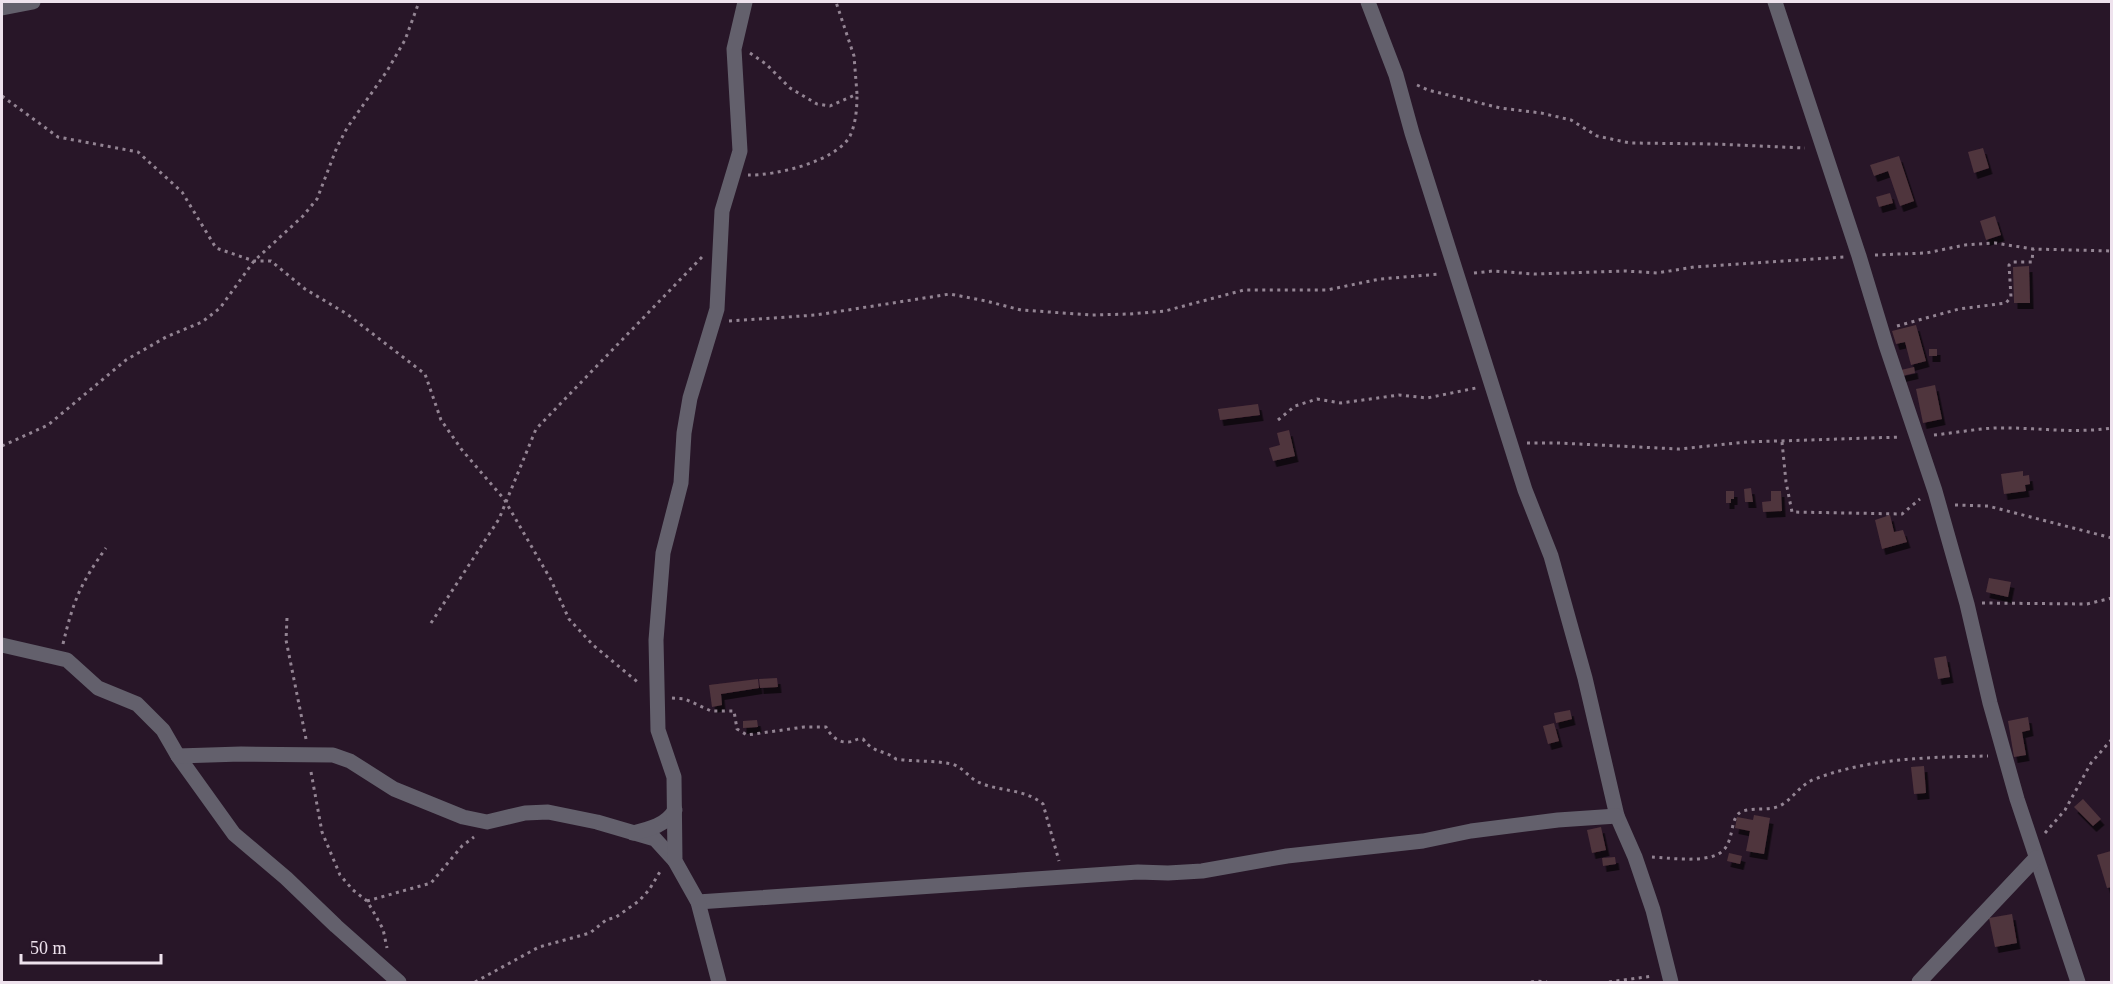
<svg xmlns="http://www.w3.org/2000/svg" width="2113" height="984" viewBox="0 0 2113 984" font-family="Georgia,serif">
	<defs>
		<filter id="shadow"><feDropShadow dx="3.5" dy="6" stdDeviation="0" flood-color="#0009"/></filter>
	</defs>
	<rect width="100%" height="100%" fill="#281628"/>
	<g fill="#50343d" filter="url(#shadow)">
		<path d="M1983,148L1989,168L1974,173L1968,152Z"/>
		<path d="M1899,156L1914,201L1900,206L1888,171L1874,176L1870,165Z"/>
		<path d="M1890,193L1893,203L1879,207L1876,197Z"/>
		<path d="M1995,216L2001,235L1986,240L1980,221Z"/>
		<path d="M2029,266L2030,303H2014L2013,267Z"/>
		<path d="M1916,325L1926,361L1911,365L1905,342L1896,344L1892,331Z"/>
		<rect x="1929" y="349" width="8" height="7"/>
		<path d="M1914,367L1915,373L1902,376L1901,370Z"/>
		<path d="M1935,385L1942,419L1923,423L1916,389Z"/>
		<path d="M1258,404L1260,415L1220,420L1218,409Z"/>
		<path d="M1289,430L1295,456L1273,461L1269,448L1280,445L1277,433Z"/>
		<path d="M2023,471V476L2029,475L2030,484L2025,485L2026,491L2004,494L2001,474Z"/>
		<path d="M1751,488L1753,502H1745L1744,489Z"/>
		<path d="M1726,491H1734V499H1731V503H1726Z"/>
		<path d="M1771,491H1781L1782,511L1763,512L1762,502L1771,501Z"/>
		<path d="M1890,515L1894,532L1903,530L1907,542L1882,549L1875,520Z"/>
		<path d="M1989,578L2011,582L2008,597L1986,592Z"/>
		<path d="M1946,656L1950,677L1938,679L1934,658Z"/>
		<path d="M777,678L778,687L760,688L759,679Z"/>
		<path d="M758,679L759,688L721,694L722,705L712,707L709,685Z"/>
		<path d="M1570,710L1572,719L1556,723L1554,713Z"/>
		<path d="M2028,717L2030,730L2022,732L2026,755L2014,757L2008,721Z"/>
		<path d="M757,720L758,727L743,728V721Z"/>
		<path d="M1554,723L1559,741L1548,744L1543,726Z"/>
		<path d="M1924,766L1926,793L1914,794L1911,767Z"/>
		<path d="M2083,799L2101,819L2093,826L2074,807Z"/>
		<path d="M1754,815L1770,818L1764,854L1746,851L1750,831L1735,828L1737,817L1753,820Z"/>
		<path d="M1601,827L1606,850L1592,853L1587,830Z"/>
		<path d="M2111,851L2112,887L2107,888L2097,855Z"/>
		<path d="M1729,853L1742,856L1740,864L1727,861Z"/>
		<path d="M1615,857L1616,864L1603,866L1602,858Z"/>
		<path d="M2012,914L2017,943L1995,947L1989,918Z"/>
	</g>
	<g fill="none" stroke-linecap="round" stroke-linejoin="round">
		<g stroke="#938493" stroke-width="3" stroke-dasharray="3 4.5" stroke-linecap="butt">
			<path d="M750,53L766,64L790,88L817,104L830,106L857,94L854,56L836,2"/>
			<path d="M1417,85L1428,90L1500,108L1541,113L1571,120L1597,136L1630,143L1714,144L1805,148"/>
			<path d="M2,96L58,137L138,152L182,192L216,248L254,261H271L305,289L347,314L425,374L441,420L462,450L504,499L551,580L569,619L593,645L640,684"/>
			<path d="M748,175C775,176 837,161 850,136C856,123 857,108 857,94"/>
			<path d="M1875,255L1926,253L1965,245L1995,243L2033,249L2112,251"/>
			<path d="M1474,273L1493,271L1534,274L1625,271L1657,273L1694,267L1844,257"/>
			<path d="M729,321L816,315L950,294L986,301L1021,310L1092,315L1130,314L1165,311L1244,290H1327L1380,279L1440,274"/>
			<path d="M1897,326L1959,309L2006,303L2011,297L2009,265L2012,262H2032L2033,249"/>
			<path d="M1278,420L1295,406L1317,399L1341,403L1399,395L1427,398L1476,388"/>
			<path d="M1934,435C1954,433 1975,429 1995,428C2034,427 2073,434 2112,428"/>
			<path d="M1782,442L1786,482L1792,512L1902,514L1920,499"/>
			<path d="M1527,443H1558L1679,449L1747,442L1901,437"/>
			<path d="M2,446L48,425L126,360L166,337L202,322L220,308L254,261L303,216L317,199L337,147L347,128L387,71L405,40L419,2"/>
			<path d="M1955,505L1988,506L2112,538"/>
			<path d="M1982,603L2087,604L2112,598"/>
			<path d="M287,618L286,640L306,739"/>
			<path d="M431,623L499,519L536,429L702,257"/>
			<path d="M63,644C73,602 80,584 106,548"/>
			<path d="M672,698L685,699L711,711H734L737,729L747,735L804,727H826C830,735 838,743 848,742C854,742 856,738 863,739C874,754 883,749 896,759C914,762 933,760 951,764C962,766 968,777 978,782C999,792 1024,788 1043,804L1059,861"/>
			<path d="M311,772L322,832L340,875L353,890L367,901L373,911L383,929L387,948"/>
			<path d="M2045,833L2065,810L2091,763L2112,739"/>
			<path d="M1652,857C1670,858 1704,863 1720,853C1736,843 1728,816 1743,811C1756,807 1771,812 1783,804C1795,796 1801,784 1815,779C1869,758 1931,757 1988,756"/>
			<path d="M367,901L431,883L462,846L474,837"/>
			<path d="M475,982L539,947L590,933L606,920L616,917L639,901L649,890L661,870"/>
			<path d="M1531,982L1537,981L1547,982"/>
			<path d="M1609,982L1653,976"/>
		</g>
		<g stroke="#63606c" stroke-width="15">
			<path d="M1368,2L1396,75L1412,133L1525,490L1551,556L1585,678L1617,816L1635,857L1653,910L1671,982"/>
			<path d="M1775,2L1859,256L1886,345L1935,491L1967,604L1990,703L2017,799L2078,982"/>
			<path d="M2,8L33,2"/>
			<path d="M2,645L67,660L98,688L137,704L163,730L178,756L234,834L286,878L336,926L399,982"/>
			<path d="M178,756L241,754L333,755L350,761L394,789L463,817L487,822L525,813L548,812L597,822L655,839L675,861"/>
			<path d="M633,833C650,829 666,825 675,810"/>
			<path d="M698,902L1138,872L1168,873L1202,871L1287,856L1423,841L1471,831L1558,820L1617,816"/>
			<path d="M719,982L698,902L675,861L674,777L658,730L656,640L663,553L681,483L684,433L690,398L717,309L722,211L740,151L734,49L745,2"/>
			<path d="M1919,982L2036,858"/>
		</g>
	</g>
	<rect width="2113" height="984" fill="none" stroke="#eee2ed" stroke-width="6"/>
	<path d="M21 954v9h140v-9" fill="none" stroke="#eee2ed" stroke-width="3"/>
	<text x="30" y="954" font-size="18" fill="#eee2ed" stroke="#281628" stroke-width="4.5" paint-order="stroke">50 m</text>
</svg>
